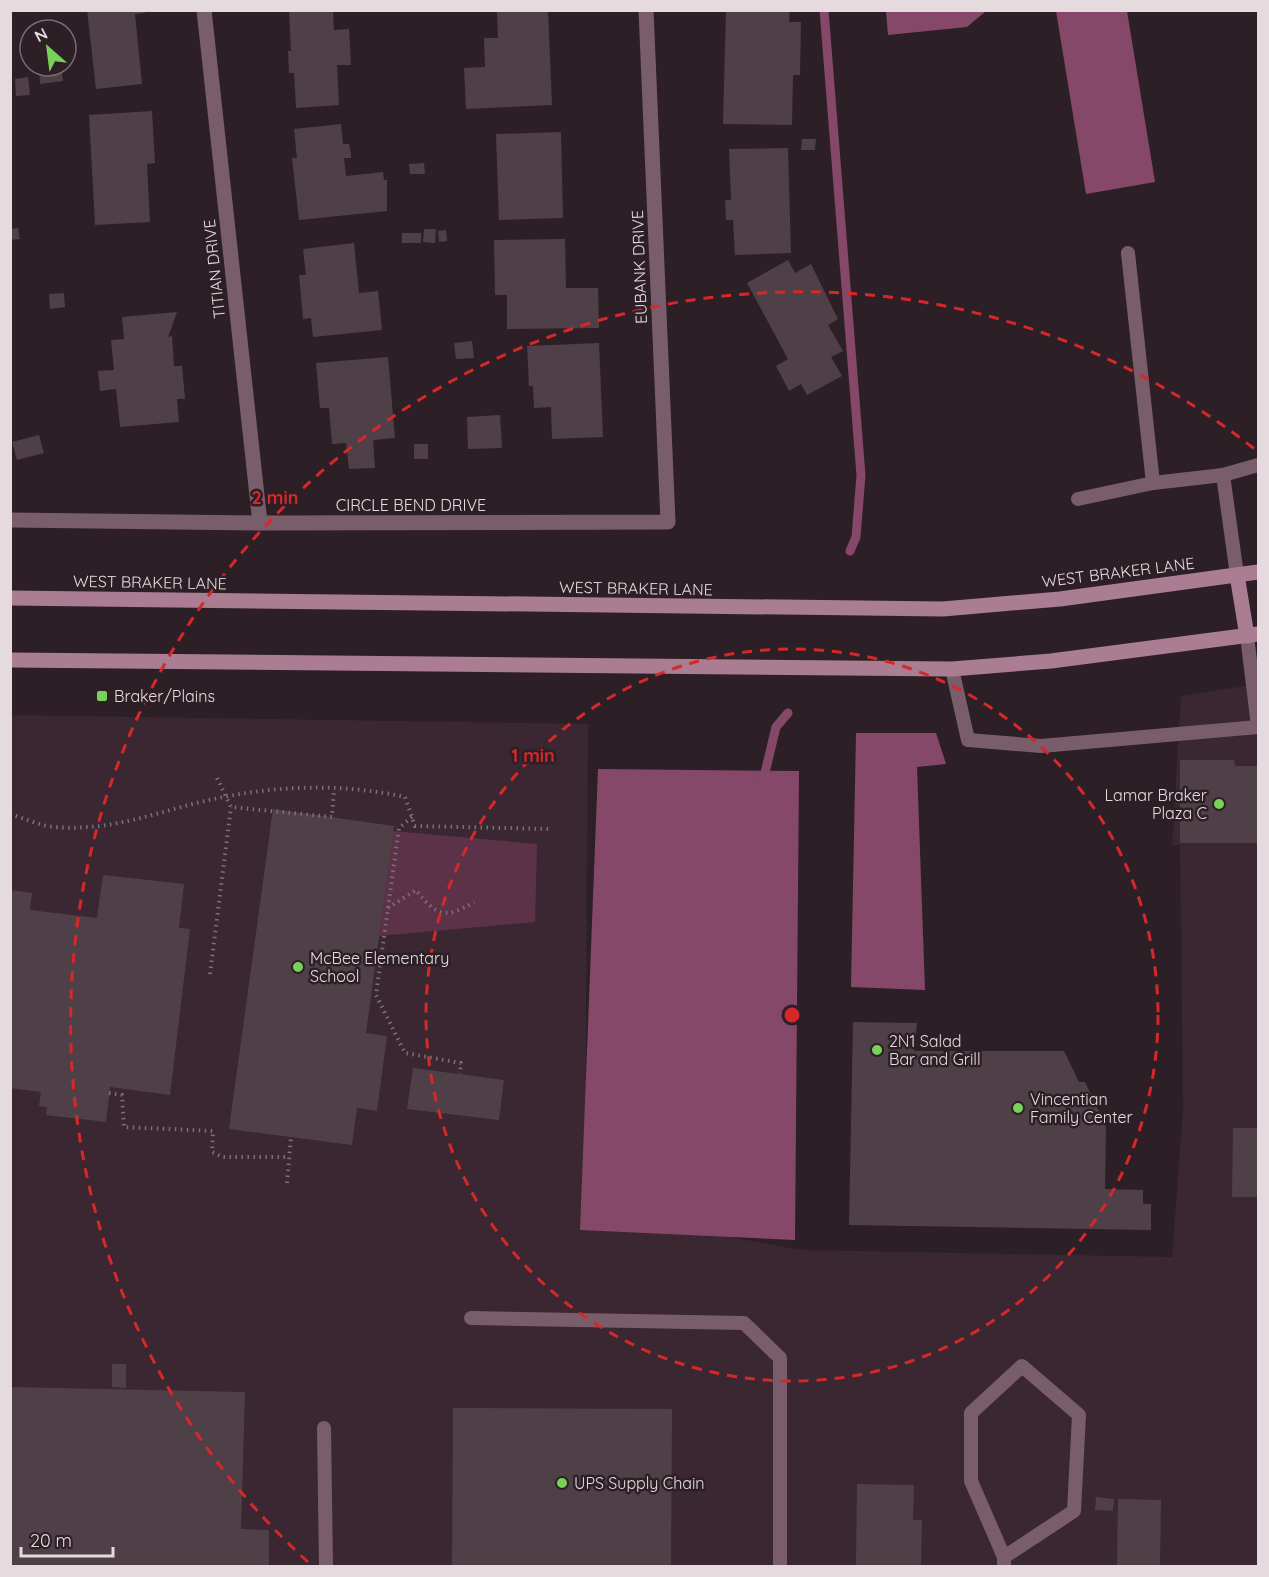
<svg xmlns="http://www.w3.org/2000/svg" width="1269" height="1577" viewBox="0 0 1269 1577" font-family="Quicksand,sans-serif">
	<rect width="100%" height="100%" fill="#2d1f26"/>
	<path fill="#3a2731" d="M1258,684V1566H11V715L588,724L585,1210L801,1250L1172,1257L1183,1109L1180,845H1172L1181,696Z"/>
	<path fill="#5c3248" d="M393,831L537,844L535,922L379,936Z"/>
	<g fill="#864869">
		<path d="M886,11V10L986,11L967,27L888,35Z"/>
		<path d="M1056,11H1127L1155,182L1086,194Z"/>
		<path d="M856,733H936L946,764L917,767L925,990L851,987Z"/>
		<path d="M598,769L799,771L795,1240L580,1230Z"/>
	</g>
	<g fill="none" stroke-linecap="round" stroke-linejoin="round">
		<g stroke="#864869" stroke-width="9">
			<path d="M824,10L861,475L856,537L850,551"/>
			<path d="M763,781L776,727L788,713"/>
		</g>
	</g>
	<g fill="#4f4047">
		<path d="M87,10H144L145,13L135,14L142,84L96,89Z"/>
		<path d="M289,10H333L334,30L349,29L351,65H337L339,105L296,108L294,73H289L288,51H291Z"/>
		<path d="M548,10L552,105L466,109L464,68L485,67L484,38H498L497,12Z"/>
		<path d="M790,10L789,22H801L800,75H793L792,125L723,124L726,11Z"/>
		<path d="M39,66H61L63,81L40,84Z"/>
		<path d="M28,77L30,95L16,96L15,79Z"/>
		<path d="M152,111L155,163L147,164L150,222L95,225L89,115Z"/>
		<path d="M341,124L343,144H349L351,154V158H344L346,176L383,172L384,180H387V211L299,220L292,158H297L294,129Z"/>
		<path d="M561,132L563,218L499,220L496,134Z"/>
		<path d="M802,139H816L815,150H801Z"/>
		<path d="M788,148L791,253L735,255L733,220H726L725,200H731L729,149Z"/>
		<path d="M424,163L425,174H410L409,164Z"/>
		<path d="M18,228L20,239L10,240V229Z"/>
		<path d="M424,229H436L435,243L423,242Z"/>
		<path d="M446,230L447,241L439,242L438,231Z"/>
		<rect x="402" y="233" width="19" height="10"/>
		<path d="M565,239L566,288H598L599,328L507,329V295H495L494,240Z"/>
		<path d="M354,243L359,293L378,291L382,330L313,337L311,318L303,319L299,275H306L303,249Z"/>
		<path d="M788,260L795,273L811,264L838,319L828,325L843,351L831,357L842,376L807,395L801,384L789,391L776,366L788,359L747,283Z"/>
		<path d="M64,293L65,307L50,309L49,294Z"/>
		<path d="M177,312L168,337L172,336L174,366H182L185,399H177L179,422L120,427L116,389L100,391L98,371L114,370L111,340L124,339L122,317Z"/>
		<path d="M472,341L474,358L456,359L454,343Z"/>
		<path d="M599,343L603,437L552,439L551,407L534,408L533,386H529L527,346Z"/>
		<path d="M388,357L395,438L373,440L375,468L349,469L346,443L332,444L329,408H320L316,363Z"/>
		<path d="M500,415L502,448L468,449L467,417Z"/>
		<path d="M39,435L44,453L17,460L12,442Z"/>
		<rect x="414" y="444" width="14" height="15"/>
		<path d="M1180,760H1234L1235,766H1258V843H1180Z"/>
		<path d="M273,809L394,826L366,1033L387,1036L377,1111L357,1108L352,1145L229,1129Z"/>
		<path d="M103,875L184,884L179,928L190,929L170,1095L110,1087L106,1122L46,1115L47,1107L39,1106L41,1092L10,1088V890L32,893L30,910L97,918Z"/>
		<path d="M853,1022L917,1023L914,1051H1064L1079,1082H1085L1106,1126L1105,1189L1143,1190V1204H1151V1230L849,1225Z"/>
		<path d="M413,1068L504,1080L499,1120L407,1109Z"/>
		<path d="M1233,1128H1258V1197H1232Z"/>
		<path d="M112,1364H126V1388L112,1387Z"/>
		<path d="M10,1387L245,1392L241,1529L269,1530V1566H10Z"/>
		<path d="M453,1408L672,1409L671,1566H452Z"/>
		<path d="M857,1484L914,1485L913,1520H922L921,1566H856Z"/>
		<path d="M1096,1497L1114,1499L1113,1511L1095,1510Z"/>
		<path d="M1118,1499L1161,1500L1160,1566H1117Z"/>
	</g>
	<g fill="none" stroke-linecap="round" stroke-linejoin="round">
		<g stroke="#7d7076" stroke-width="4" stroke-dasharray="1.5 4.5" stroke-linecap="butt">
			<path d="M217,778L231,807L332,817L334,789"/>
			<path d="M10,814C24,818 40,826 54,827C119,832 164,808 224,797C283,785 346,784 405,797L415,826L550,829"/>
			<path d="M412,817L399,828L376,995L405,1053L461,1063L460,1074"/>
			<path d="M388,908L416,890C435,915 446,920 474,902"/>
			<path d="M210,974L231,807"/>
			<path d="M109,1093L122,1095L124,1127L213,1131L212,1152L222,1157H289"/>
			<path d="M287,1183L291,1137"/>
		</g>
		<g stroke="#7a5d6b" stroke-width="14">
			<path d="M1128,253L1153,483"/>
			<path d="M1223,475L1237,575"/>
			<path d="M1078,499L1153,483L1223,475L1258,465"/>
			<path d="M1247,636L1258,726"/>
			<path d="M952,669L968,740L1041,746L1258,727"/>
			<path d="M471,1318L744,1323L780,1358V1566"/>
			<path d="M324,1428L326,1566"/>
			<path d="M1004,1566V1557L971,1481V1413L1022,1366L1079,1415L1074,1511L1004,1557"/>
		</g>
		<g stroke="#7a5d6b" stroke-width="15">
			<path d="M204,10L260,523"/>
			<path d="M10,520L260,523L668,522L646,10"/>
		</g>
		<g stroke="#aa7d93" stroke-width="15">
			<path d="M1237,575L1247,636"/>
			<path d="M10,598L943,609L1060,599L1258,572"/>
			<path d="M10,660L952,669L1051,661L1258,634"/>
		</g>
	</g>
	<g fill="none" stroke="#d62828" stroke-width="3" stroke-dasharray="10 8">
		<circle cx="792" cy="1015" r="366"/>
		<path d="M308 1562A731 731 0 0 1 1257 451"/>
	</g>
	<g fill="#78d158" stroke="#2d1f26" stroke-width="2">
		<rect x="96" y="690" width="12" height="12" rx="3"/>
		<circle cx="1219" cy="804" r="6"/>
		<circle cx="298" cy="967" r="6"/>
		<circle cx="877" cy="1050" r="6"/>
		<circle cx="1018" cy="1108" r="6"/>
		<circle cx="562" cy="1483" r="6"/>
	</g>
	<g text-anchor="middle" dominant-baseline="central" stroke-width="5" stroke-linejoin="round" paint-order="stroke">
		<g font-size="16" fill="#e5dbdf" stroke="#2d1f26">
			<text transform="translate(639 267) rotate(-92)">EUBANK DRIVE</text>
			<text transform="translate(214 269) rotate(-96)">TITIAN DRIVE</text>
			<text x="411" y="505">CIRCLE BEND DRIVE</text>
			<text transform="translate(1118 572) rotate(-7)">WEST BRAKER LANE</text>
			<text transform="translate(150 582) rotate(1)">WEST BRAKER LANE</text>
			<text transform="translate(636 588) rotate(1)">WEST BRAKER LANE</text>
		</g>
		<g font-size="16" fill="#e5dbdf" stroke="#2d1f26" text-anchor="start">
			<text x="114" y="696">Braker/Plains</text>
			<text x="1207" y="795" text-anchor="end">Lamar Braker<tspan x="1207" dy="18">Plaza C</tspan></text>
			<text x="310" y="958">McBee Elementary<tspan x="310" dy="18">School</tspan></text>
			<text x="889" y="1041">2N1 Salad<tspan x="889" dy="18">Bar and Grill</tspan></text>
			<text x="1030" y="1099">Vincentian<tspan x="1030" dy="18">Family Center</tspan></text>
			<text x="574" y="1483">UPS Supply Chain</text>
		</g>
	</g>
	<circle cx="792" cy="1015" r="9" fill="#d62828" stroke="#2d1f26" stroke-width="3"/>
	<g font-size="18" text-anchor="middle" font-weight="bold" fill="#d62828" stroke="#2d1f26" stroke-width="5" stroke-linejoin="round" paint-order="stroke">
		<text x="275" y="504">2 min</text>
		<text x="533" y="762">1 min</text>
	</g>
	<rect width="1269" height="1577" fill="none" stroke="#e5dbdf" stroke-width="24"/>
	<g transform="translate(48 48) rotate(332)"><circle r="28" fill="#2d1f26" stroke="#776a70" stroke-width="1.5"/>
	<path d="M0-4.5L10 22L0 15L-10 22Z" fill="#78d158"/>
	<text y="-9" font-size="16" font-weight="bold" text-anchor="middle" fill="#e5dbdf">N</text>
	</g>
	<path d="M21 1547v9h92v-9" fill="none" stroke="#e5dbdf" stroke-width="3"/>
	<text x="30" y="1547" font-size="18" fill="#e5dbdf" stroke="#2d1f26" stroke-width="4.5" paint-order="stroke">20 m</text>
</svg>
